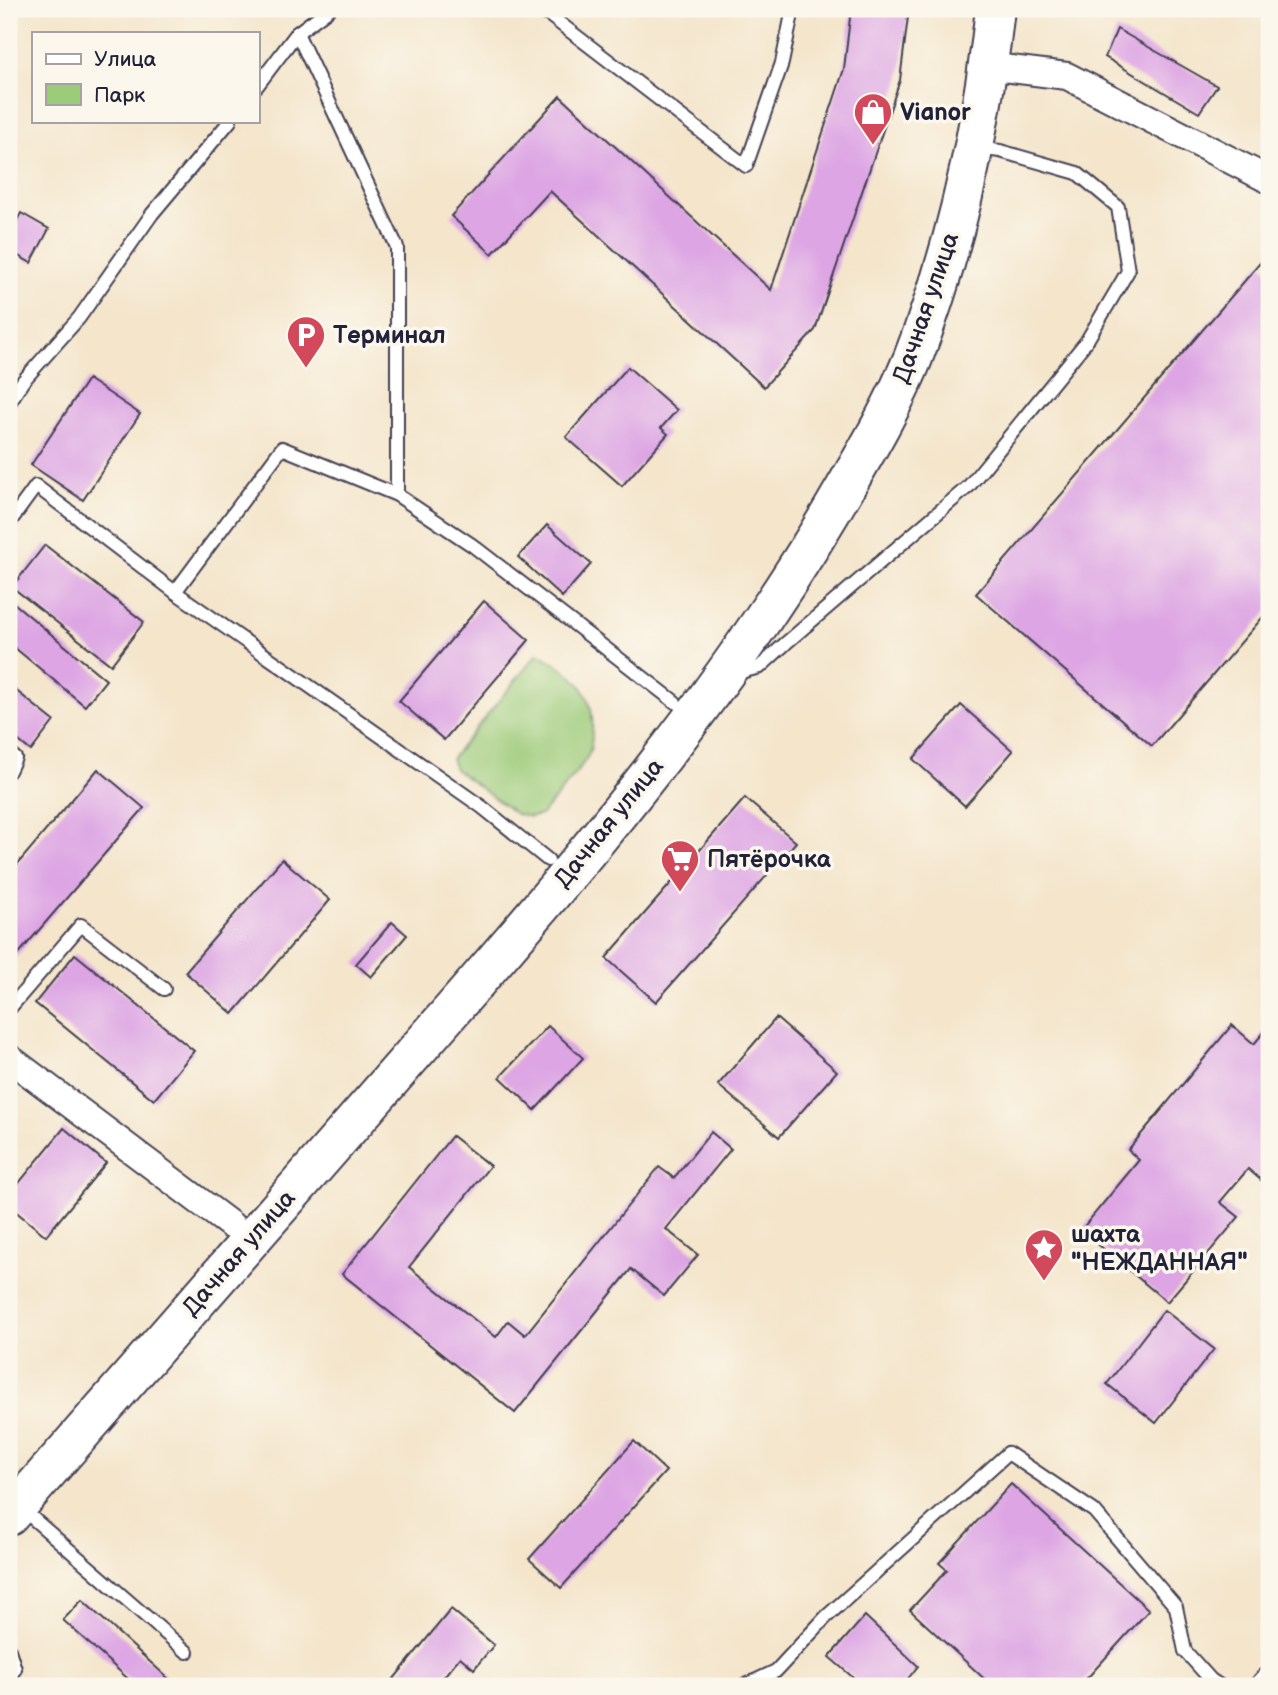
<svg xmlns="http://www.w3.org/2000/svg" width="1278" height="1695" viewBox="0 0 1278 1695" font-family="'Balsamiq Sans',sans-serif">
	<rect width="100%" height="100%" fill="#fbf7ec"/>
	<filter id="ink" filterUnits="userSpaceOnUse"><feTurbulence type="fractalNoise" baseFrequency=".0143" numOctaves="2"/><feDisplacementMap in="SourceGraphic" scale="14" xChannelSelector="R" yChannelSelector="G"/><feConvolveMatrix kernelMatrix="1 2 1 2 8 2 1 2 1" color-interpolation-filters="sRGB"/></filter>
	<filter id="wash" filterUnits="userSpaceOnUse"><feTurbulence type="fractalNoise" baseFrequency=".00686" numOctaves="4" result="noise"/><feDisplacementMap in="SourceGraphic" scale="28" xChannelSelector="R" yChannelSelector="G"/><feGaussianBlur stdDeviation="1.57" result="paint"/><feColorMatrix in="noise" values="0 0 0 0 0 0 0 0 0 0 0 0 0 0 0 0 0 1.4 0 .05"/><feComposite in="paint" operator="in"/></filter>
	<g filter="url(#wash)">
		<rect width="100%" height="100%" fill="#f4e5cb"/>
		<path fill="#9ccb79" stroke="#5f765a" stroke-width="2" d="M538,653C572,672 596,690 592,733C592,742 591,752 586,759C573,779 556,797 541,815L530,817L516,814L455,769L451,759Z"/>
		<g id="blocks">
			<g fill="#dda5e4">
				<path d="M851,9H909L900,80L815,330L764,387L550,191L492,254L451,216L560,96L771,290L844,69Z"/>
				<path d="M1117,29L1217,86L1199,113L1105,57Z"/>
				<path d="M21,213L49,229L31,263L9,251V235Z"/>
				<path d="M1260,263L1269,271V610L1152,746L976,594Z"/>
				<path d="M628,367L677,410L661,428L668,434L622,486L566,437Z"/>
				<path d="M88,379L140,414L83,500L31,465Z"/>
				<path d="M547,525L591,564L562,597L518,557Z"/>
				<path d="M45,545L144,622L111,665L12,587Z"/>
				<path d="M9,599L106,680L85,706L9,643Z"/>
				<path d="M484,601L529,640L444,740L399,701Z"/>
				<path d="M9,685L54,721L31,751L9,733Z"/>
				<path d="M961,705L1013,751L965,806L913,759Z"/>
				<path d="M98,769L144,808L9,965V874Z"/>
				<path d="M745,798L796,842L656,1002L606,958Z"/>
				<path d="M282,859L330,900L233,1014L185,972Z"/>
				<path d="M392,922L407,935L371,977L356,964Z"/>
				<path d="M75,954L194,1051L154,1100L35,1003Z"/>
				<path d="M776,1018L837,1071L779,1137L718,1085Z"/>
				<path d="M1232,1025L1254,1044L1269,1026V1187L1248,1169L1220,1202L1239,1217L1167,1302L1081,1230L1139,1160L1128,1150Z"/>
				<path d="M548,1026L583,1058L535,1110L500,1077Z"/>
				<path d="M64,1128L106,1163L46,1236L9,1206V1195Z"/>
				<path d="M711,1132L731,1149L666,1229L698,1255L664,1296L631,1269L515,1413L342,1274L452,1136L490,1166L409,1267L496,1337L508,1321L525,1335L659,1167L674,1178Z"/>
				<path d="M1164,1310L1214,1349L1156,1423L1107,1384Z"/>
				<path d="M634,1441L666,1471L561,1588L529,1559Z"/>
				<path d="M1011,1484L1149,1610L1080,1686H992L910,1610L947,1570L939,1563Z"/>
				<path d="M82,1600L170,1680L164,1686H136L63,1620Z"/>
				<path d="M451,1609L494,1645L474,1669L460,1657L436,1686H388Z"/>
				<path d="M865,1616L918,1666L902,1686H863L829,1657Z"/>
			</g>
		</g>
	</g>
	<g filter="url(#ink)">
		<use href="#blocks" fill-opacity="0" stroke="#423f51" stroke-width="2"/>
		<g fill="none" stroke-linecap="round" stroke-linejoin="round">
			<g stroke="#423f51" stroke-width="16">
				<g id="service">
					<path d="M532,9L549,15L746,166L782,63L793,9"/>
					<path d="M297,33L397,247V495"/>
					<path d="M257,86L297,33L329,9"/>
					<path d="M9,403L23,381L79,318L152,214L230,121"/>
					<path d="M9,523L36,486L175,592L282,448L397,495L472,545L675,702"/>
					<path d="M175,592L482,807L548,860"/>
					<path d="M737,673L760,667L786,643L969,486L1086,342L1128,271L1118,207L1077,173L1000,151L977,148"/>
					<path d="M9,753L15,758L9,771"/>
					<path d="M9,1009L81,925L164,989"/>
					<path d="M21,1508L187,1652"/>
					<path d="M9,1650L15,1669L9,1676"/>
					<path d="M744,1686L776,1671L826,1617L1008,1453L1094,1511L1176,1607L1185,1651L1211,1680L1220,1686"/>
				</g>
			</g>
			<g stroke="#423f51" stroke-width="30">
				<g id="minor">
					<path d="M987,66L1067,76L1269,180"/>
					<path d="M9,1058L231,1225"/>
				</g>
			</g>
			<g stroke="#423f51" stroke-width="35">
				<path id="tertiary" d="M1267,1686L1269,1684"/>
			</g>
			<g stroke="#423f51" stroke-width="42">
				<path id="primary" d="M9,1516C155,1347 304,1179 452,1010C589,853 724,692 831,512C860,462 891,412 913,358C956,247 982,127 995,9"/>
			</g>
			<use href="#service" stroke="#fff" stroke-width="12"/>
			<use href="#minor" stroke="#fff" stroke-width="26"/>
			<use href="#tertiary" stroke="#fff" stroke-width="32"/>
			<use href="#primary" stroke="#fff" stroke-width="38"/>
		</g>
	</g>
	<defs>
		<g id="shop-pin" transform="scale(2.0125)"><path d="M0 17L-7.5 6A9.5 9.5 0 1 1 7.5 6Z" fill="#d1495b" stroke="#fbf7ec"/><path d="M-5-2.5h2.3a2.7 3.5 0 0 1 5.4 0H5L5.5 6h-11ZM-1.5-2.5h3a1.5 2.3 0 0 0-3 0Z" fill="#fff"/></g>
		<g id="parking-pin" transform="scale(2.0125)"><path d="M0 17L-7.5 6A9.5 9.5 0 1 1 7.5 6Z" fill="#d1495b" stroke="#fbf7ec"/><path d="M-3.5-5.5H1a3.5 3.5 0 0 1 0 7H-1V5.5H-3.5ZM-1-3.4V-.6H.8a1.4 1.4 0 0 0 0-2.8Z" fill="#fff"/></g>
		<g id="supermarket-pin" transform="scale(2.0125)"><path d="M0 17L-7.5 6A9.5 9.5 0 1 1 7.5 6Z" fill="#d1495b" stroke="#fbf7ec"/><path d="M-6-5.5h2.5l.6 2H6L4.5 2H-2.5L-4.4-4H-6ZM-1.5 3.2a1.3 1.3 0 1 0 .1 0ZM3 3.2a1.3 1.3 0 1 0 .1 0Z" fill="#fff"/></g>
		<g id="sight-pin" transform="scale(2.0125)"><path d="M0 17L-7.5 6A9.5 9.5 0 1 1 7.5 6Z" fill="#d1495b" stroke="#fbf7ec"/><path d="M0-6L1.8-2.2L6-1.7L2.9 1.2L3.7 5.4L0 3.3L-3.7 5.4L-2.9 1.2L-6-1.7L-1.8-2.2Z" fill="#fff"/></g>
	</defs>
	<g fill-rule="evenodd">
		<use href="#shop-pin" x="873" y="112"/>
		<use href="#parking-pin" x="306" y="335"/>
		<use href="#supermarket-pin" x="680" y="859"/>
		<use href="#sight-pin" x="1044" y="1248"/>
	</g>
	<g text-anchor="middle" dominant-baseline="central" stroke-width="7" stroke-linejoin="round" paint-order="stroke">
		<g font-size="24" font-weight="bold" fill="#22223b" stroke="#fbf7ec" text-anchor="start">
			<text x="900" y="112">Vianor</text>
			<text x="333" y="335">Терминал</text>
			<text x="707" y="859">Пятёрочка</text>
			<text x="1071" y="1234">шахта<tspan x="1071" dy="28">"НЕЖДАННАЯ"</tspan></text>
		</g>
		<g font-size="24" fill="#22223b" stroke="#fbf7ec">
			<text transform="translate(926 308) rotate(-71)">Дачная улица</text>
			<text transform="translate(609 823) rotate(-51)">Дачная улица</text>
			<text transform="translate(239 1253) rotate(-49)">Дачная улица</text>
		</g>
	</g>
	<rect width="1278" height="1695" fill="none" stroke="#fbf7ec" stroke-width="35"/>
	<rect x="32" y="32" width="228" height="91" fill="#fbf7ec" stroke="#a4a2a5" stroke-width="2"/>
	<rect x="46" y="54" width="35" height="10" fill="#ffffff" stroke="#a4a2a5" stroke-width="2"/>
	<text x="94" y="66" font-size="21" fill="#22223b">Улица</text>
	<rect x="46" y="84" width="35" height="21" fill="#9ccb79" stroke="#a4a2a5" stroke-width="2"/>
	<text x="94" y="102" font-size="21" fill="#22223b">Парк</text>
</svg>
